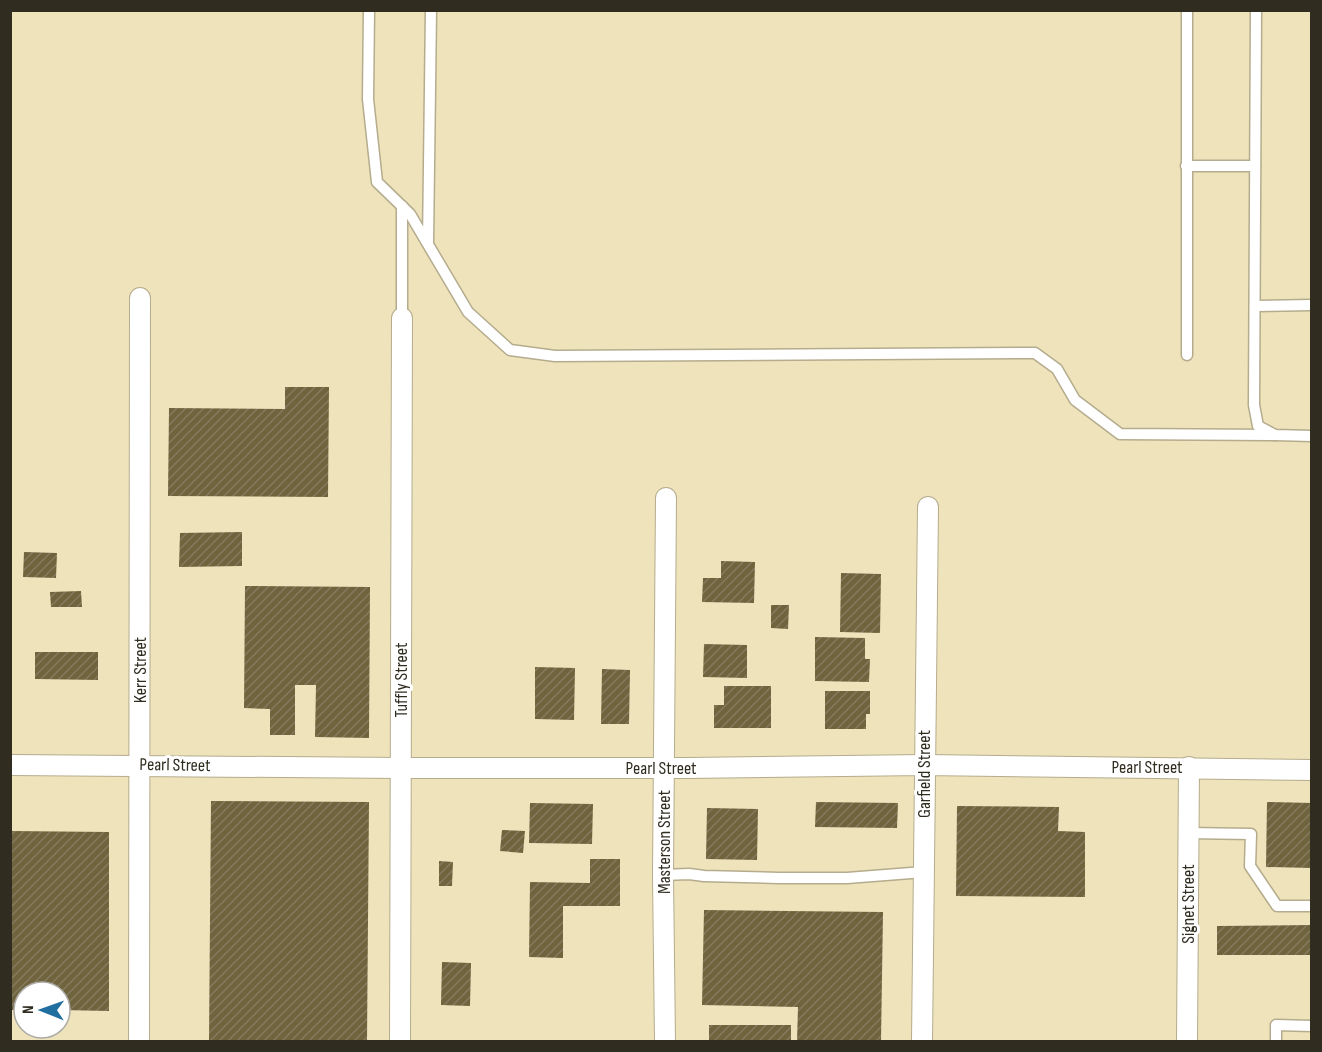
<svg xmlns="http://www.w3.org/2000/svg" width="1322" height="1052" viewBox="0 0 1322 1052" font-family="'Sofia Sans Condensed',sans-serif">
	<defs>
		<pattern id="building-hatch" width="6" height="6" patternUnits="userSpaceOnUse" patternTransform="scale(1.5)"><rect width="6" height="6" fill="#6f643e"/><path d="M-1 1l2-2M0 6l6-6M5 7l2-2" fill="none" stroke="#847b5e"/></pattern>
	</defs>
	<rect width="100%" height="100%" fill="#f9efcf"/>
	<path fill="#efe3bc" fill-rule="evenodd" d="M10,11H1311V1041H11ZM24,992H60V1028H24Z"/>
	<g fill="url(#building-hatch)">
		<path d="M285,387H329L328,497L168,496L169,408L285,409Z"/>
		<path d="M242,532V566L179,567L180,533Z"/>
		<path d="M24,552L57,553L56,578L23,577Z"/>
		<path d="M721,561L755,562L754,603L702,602L703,578H721Z"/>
		<path d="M841,573L881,574L880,633L840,632Z"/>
		<path d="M245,586L370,587L369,738L315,737L316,685H295V735H270V709L244,708Z"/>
		<path d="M81,591L82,607H51L50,592Z"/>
		<path d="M771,605H789L788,629L771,628Z"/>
		<path d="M815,637L865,638V659H870L869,682L815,681Z"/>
		<path d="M704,644L747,645V678L703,677Z"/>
		<path d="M35,652H98V680L35,679Z"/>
		<path d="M535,667L575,668L574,720L535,719Z"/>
		<path d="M602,669L630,670L629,724H601Z"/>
		<path d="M724,686H771V728H714V705H724Z"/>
		<path d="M825,691H870V714H866V729H825Z"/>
		<path d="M211,801L369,802L367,1042H209Z"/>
		<path d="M816,802L898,803L897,828L815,827Z"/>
		<path d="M1267,802L1312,803V868L1266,867Z"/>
		<path d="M530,803L593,804L592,844L529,843Z"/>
		<path d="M957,806L1059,807L1058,831L1085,832V897L956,896Z"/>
		<path d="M707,808L758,809L757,860L706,859Z"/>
		<path d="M502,830L525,831L523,853L500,851Z"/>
		<path d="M10,831L109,832V1011L60,1010V992H24V1010H10Z"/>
		<path d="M590,859H620V906H563V958L529,957L530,882L590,883Z"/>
		<path d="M439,861L453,862L452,886H439Z"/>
		<path d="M704,910L883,912L881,1042H797L798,1007L702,1005Z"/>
		<path d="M1312,925V955H1217V926Z"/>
		<path d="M442,962L471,963L470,1006L441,1005Z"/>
		<rect x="709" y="1025" width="82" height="17"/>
	</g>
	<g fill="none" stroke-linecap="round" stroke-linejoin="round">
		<g stroke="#b5ac8d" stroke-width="13">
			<g id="service">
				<path d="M369,10L368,99L377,182L410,214L468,312L510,350L555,356L1035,353L1057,369L1075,400L1120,434L1275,435"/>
				<path d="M1187,10V355"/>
				<path d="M1256,10L1254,405L1258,426L1275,435L1312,436"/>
				<path d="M1186,166H1255"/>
				<path d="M402,206V318"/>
				<path d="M428,243L431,10"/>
				<path d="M1255,306L1312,305"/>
				<path d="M1188,833L1251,834L1250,866L1277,906H1312"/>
				<path d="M663,875L689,874L704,876L779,878H847L924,872"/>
				<path d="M1276,1042V1025L1312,1026"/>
			</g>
		</g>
		<g stroke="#b5ac8d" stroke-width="22">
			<g id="minor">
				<path d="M10,765L401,768H688L924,765L1312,770"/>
				<path d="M139,1042L140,298"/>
				<path d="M400,1042L402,318"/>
				<path d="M665,1042L663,875L666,498"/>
				<path d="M922,1042L928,507"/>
				<path d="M1187,1042L1189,767"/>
			</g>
		</g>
		<use href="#service" stroke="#fff" stroke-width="10"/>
		<use href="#minor" stroke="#fff" stroke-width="20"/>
	</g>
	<g text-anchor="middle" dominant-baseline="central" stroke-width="6" stroke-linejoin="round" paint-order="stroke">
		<g font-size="18" fill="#302d20" stroke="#fff">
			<text transform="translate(140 670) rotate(-90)">Kerr Street</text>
			<text transform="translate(401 680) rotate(-90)">Tuffly Street</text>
			<text transform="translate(175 765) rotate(1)">Pearl Street</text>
			<text x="1147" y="767">Pearl Street</text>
			<text x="661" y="768">Pearl Street</text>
			<text transform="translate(924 774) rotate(-90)">Garfield Street</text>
			<text transform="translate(664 842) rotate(-90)">Masterson Street</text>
			<text transform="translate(1188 904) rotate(-90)">Signet Street</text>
		</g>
	</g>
	<rect width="1322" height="1052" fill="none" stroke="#302d20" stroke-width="24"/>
	<g transform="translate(42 1010) rotate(271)"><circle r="28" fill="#ffffff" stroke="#acaba6" stroke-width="1.5"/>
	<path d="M0-4.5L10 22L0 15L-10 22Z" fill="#216ea0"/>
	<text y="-9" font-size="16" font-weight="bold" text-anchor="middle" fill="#302d20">N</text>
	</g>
</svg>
